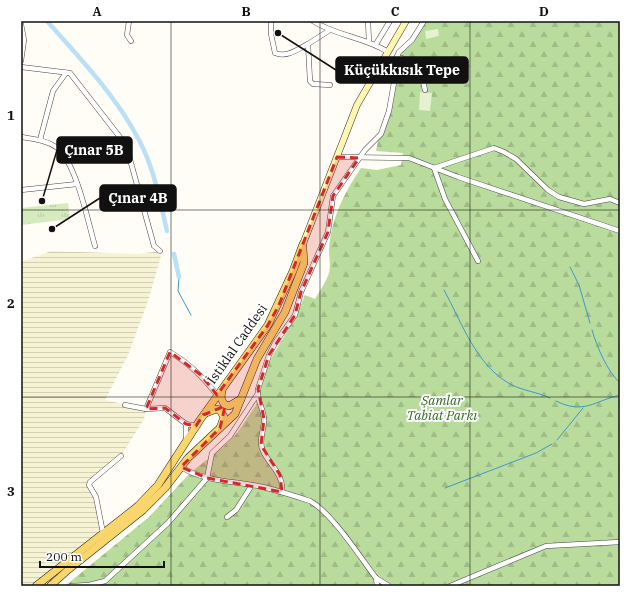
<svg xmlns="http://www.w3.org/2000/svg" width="641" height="607" viewBox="0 0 641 607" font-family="'IBM Plex Serif',serif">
	<defs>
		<pattern id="farmland-rules" width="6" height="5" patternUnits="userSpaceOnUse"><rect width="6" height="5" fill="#f6f3d4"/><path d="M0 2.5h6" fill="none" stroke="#d2cfb5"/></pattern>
		<pattern id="grass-tufts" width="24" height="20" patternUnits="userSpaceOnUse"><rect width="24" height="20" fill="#d5ebbd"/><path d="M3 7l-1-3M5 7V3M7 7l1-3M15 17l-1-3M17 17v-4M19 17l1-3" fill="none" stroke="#b6c8a1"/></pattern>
		<pattern id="forest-firs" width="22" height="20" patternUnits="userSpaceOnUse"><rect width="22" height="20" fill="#b9dc9c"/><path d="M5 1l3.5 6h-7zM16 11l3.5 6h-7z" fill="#9ebc85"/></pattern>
	</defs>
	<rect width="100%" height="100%" fill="#fffdf5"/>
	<path fill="url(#farmland-rules)" d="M51,251L138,254L160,251L161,256L148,301L128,355L105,400L146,409L144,419L121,456L90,482L96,497L103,533L37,586H21V262Z"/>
	<path fill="url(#grass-tufts)" d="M68,203L70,219L21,225V208Z"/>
	<path fill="url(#forest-firs)" d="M424,21H620V586H65L149,517L190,473L223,447L237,433L256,405L268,363L294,320L305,295L315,299C319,292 324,285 327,278C332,268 329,260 329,250C331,219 344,193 361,168L377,170L401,165L403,153L376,151L378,141L385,126L395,77L393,65L396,58Z"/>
	<g fill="#e6f2cf">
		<path d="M438,29L439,36L426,39L425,31Z"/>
		<path d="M420,92L432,93L430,111L419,110Z"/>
	</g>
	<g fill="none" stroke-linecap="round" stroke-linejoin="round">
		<g stroke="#3f96cf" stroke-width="1">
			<path d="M570,267L579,285L590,323"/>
			<path d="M179,277L178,291L191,315"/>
			<path d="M444,290C462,323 476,365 510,384C523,391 538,392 550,398"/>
			<path d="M592,330C597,347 607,371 620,383"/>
			<path d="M556,401C584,415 594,401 620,395"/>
			<path d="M557,440L583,408"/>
			<path d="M445,488L536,453L552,444"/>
		</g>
		<g stroke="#b9e0f7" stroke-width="4.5">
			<path d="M47,21C80,58 116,96 139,140C154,168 160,201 167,231"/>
			<path d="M174,254L179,277"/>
		</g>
		<g stroke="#444" stroke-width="5.5">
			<g id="minor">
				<path d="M129,21L127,35L131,41"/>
				<path d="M271,21V34L275,53C287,58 298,49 308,44"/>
				<path d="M313,21C336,36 365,37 388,52"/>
				<path d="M368,21L369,42"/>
				<path d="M21,24L24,40L21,61"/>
				<path d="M376,44L390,21"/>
				<path d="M396,58H402L406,61L413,72L423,81L425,90"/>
				<path d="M21,67L70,73L126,145L154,246L160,251"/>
				<path d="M330,85L313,84L310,81L308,44L330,30"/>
				<path d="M21,137C33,139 46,140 56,147C76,161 88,222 95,246"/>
				<path d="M40,140L53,91L66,73"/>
				<path d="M337,157L409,158L458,177L620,231"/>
				<path d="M21,190L77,184"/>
				<path d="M478,261L445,199L434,168L494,148L504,152L516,159L548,190L559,197L584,204L610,199L620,203"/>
				<path d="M125,405L146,409"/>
				<path d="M186,424L165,408L146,409L170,352C191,365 202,376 217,395"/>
				<path d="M186,440V424L196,426"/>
				<path d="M181,467C205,482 235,481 263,487C279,491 295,496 310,501C332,513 360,557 376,578L377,586"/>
				<path d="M282,492C284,474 270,466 263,451C258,442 264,430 264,420C264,409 256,400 258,389L269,355L275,343L295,315L301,292L328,232L333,196L365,150L381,134L389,111L395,77L393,65L399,52L412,40L424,21"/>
				<path d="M227,517L236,510L252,485"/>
				<path d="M103,533L96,497L89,485L90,482L121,456"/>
				<path d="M376,578L389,586"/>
				<path d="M71,586L89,585L105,581L168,523L207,478L212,453L230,436L257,395"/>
				<path d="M450,586L546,546L620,542"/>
			</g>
		</g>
		<g stroke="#333" stroke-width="7">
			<path id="secondary" d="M303,244L357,105L406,21"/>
		</g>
		<g stroke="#222" stroke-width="8">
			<g id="primary">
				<path d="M222,390L221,398L224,404L229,406L241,399"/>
				<path d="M206,413L216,409L220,410L224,417L220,428"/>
				<path d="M36,586L138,506L158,485L200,420L268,325L293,271L303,244"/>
				<path d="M50,586L69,569L143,510L165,488L188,458L235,414L257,359L285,312L304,263L303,249"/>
			</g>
		</g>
		<use href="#minor" stroke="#fff" stroke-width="4.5"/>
		<use href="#secondary" stroke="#fff6b0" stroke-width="6"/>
		<use href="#primary" stroke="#f9d66b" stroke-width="7"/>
	</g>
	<path fill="#d62828" fill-opacity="0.2" stroke="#d62828" stroke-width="3" stroke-dasharray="8 5" stroke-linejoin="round" d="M337,157L359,158L333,196L328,232L301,292L295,315L269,355L258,389L264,419L261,445L280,475L282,492L207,478L181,467L220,428L225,406L203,415L196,426L186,424L165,408L146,409L170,352L201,375L217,395L268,325L279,305Z"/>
	<path fill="none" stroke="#111" stroke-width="1" stroke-opacity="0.55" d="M171,21V586M320,21V586M470,21V586M21,210H620M21,397H620"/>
	<g text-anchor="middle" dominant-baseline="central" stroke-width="4" stroke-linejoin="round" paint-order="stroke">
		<g font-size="13" fill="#111" stroke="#fff">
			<text transform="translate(237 344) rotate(-55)">İstiklal Caddesi</text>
		</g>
		<g font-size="13" font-style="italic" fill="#2f6b1f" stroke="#fff">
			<text x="442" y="400">Şamlar<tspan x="442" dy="15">Tabiat Parkı</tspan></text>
		</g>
	</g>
	<path fill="none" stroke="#111" stroke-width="1.5" d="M278 33L336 70M42 201L57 150M52 229L100 198"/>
	<g fill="#111" stroke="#fff" stroke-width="1.5">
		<circle cx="278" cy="33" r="4"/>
		<circle cx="42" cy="201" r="4"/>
		<circle cx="52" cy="229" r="4"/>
	</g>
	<g fill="#111" stroke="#111" stroke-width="1.5">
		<rect x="336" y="57" width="132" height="26" rx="4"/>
		<rect x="57" y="137" width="75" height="26" rx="4"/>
		<rect x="100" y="185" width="76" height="26" rx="4"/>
	</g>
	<g font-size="14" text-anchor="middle" font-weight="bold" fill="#fff">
		<text x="402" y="75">Küçükkısık Tepe</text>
		<text x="94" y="155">Çınar 5B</text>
		<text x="138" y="203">Çınar 4B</text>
	</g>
	<rect width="641" height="607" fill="none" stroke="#ffffff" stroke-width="44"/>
	<path d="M40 561v6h124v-6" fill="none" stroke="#111111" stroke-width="2"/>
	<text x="46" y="561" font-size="12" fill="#111111" stroke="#ffffff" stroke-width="3" paint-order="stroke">200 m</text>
	<rect x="22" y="22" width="597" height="563" fill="none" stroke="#111" stroke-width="1.5"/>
	<g font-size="13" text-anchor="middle" font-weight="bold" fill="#111">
		<text x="97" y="16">A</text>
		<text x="246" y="16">B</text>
		<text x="395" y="16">C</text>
		<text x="544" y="16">D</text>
		<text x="11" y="120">1</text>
		<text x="11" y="308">2</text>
		<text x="11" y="496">3</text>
	</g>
</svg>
